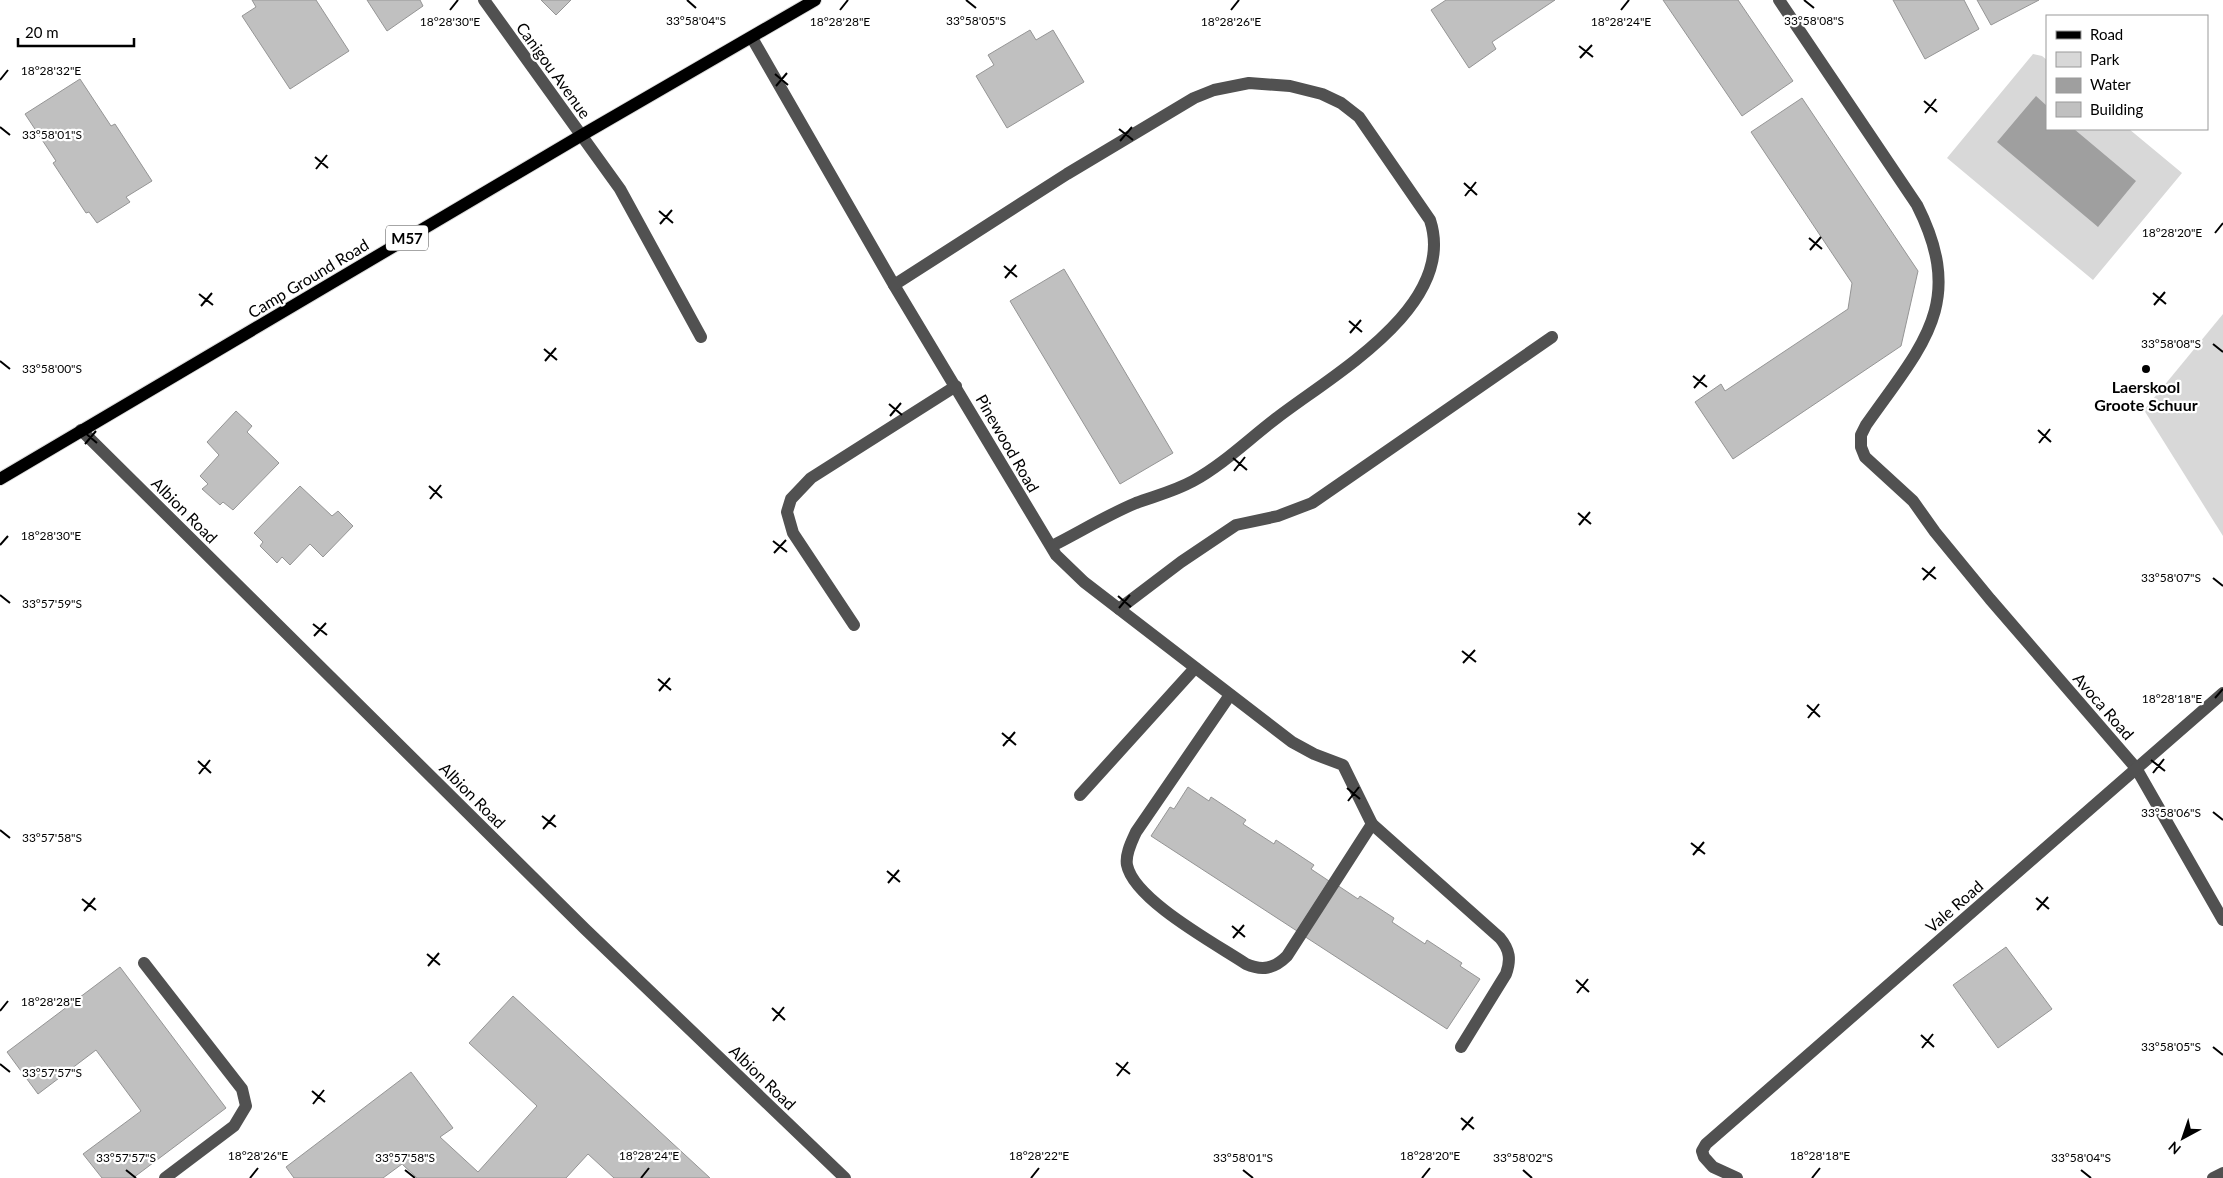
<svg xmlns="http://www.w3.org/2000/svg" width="2223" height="1178" viewBox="0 0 2223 1178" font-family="Lato,sans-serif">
	<rect width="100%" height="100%" fill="#fff"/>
	<g fill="#d8d8d8">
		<path d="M2033,54L2042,56L2047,60V129H2129L2182,173L2093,280L1947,158Z"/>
		<path d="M2223,314V536L2144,410Z"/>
	</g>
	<path fill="#9f9f9f" d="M2036,96L2047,106V129H2074L2136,181L2098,227L1997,142Z"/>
	<g fill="#c0c0c0" stroke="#959595">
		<path d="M252,0H316L349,51L290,89L242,16L256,7Z"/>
		<path d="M367,0H420L423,6L387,31Z"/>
		<path d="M541,0H571L556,15Z"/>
		<path d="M1446,0H1555L1492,42L1496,49L1469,68L1431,10Z"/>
		<path d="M1663,0H1738L1793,81L1742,116Z"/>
		<path d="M1893,0H1964L1979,29L1925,59Z"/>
		<path d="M1977,0H2039L1991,25Z"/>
		<path d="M1030,30L1036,40L1053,30L1084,82L1007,128L976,76L994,65L988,55Z"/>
		<path d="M80,79L111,126L115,124L152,181L126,197L130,202L97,223L89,212L86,213L53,163L56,161L25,114Z"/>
		<path d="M1802,98L1918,271L1901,346L1733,459L1695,402L1721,384L1725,391L1848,309L1852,283L1751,132Z"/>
		<path d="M1064,269L1173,453L1120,484L1010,301Z"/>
		<path d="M236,411L252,426L247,432L279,463L233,510L223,502L220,505L202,489L208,484L200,476L219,455L207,442Z"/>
		<path d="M300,486L332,516L338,511L353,526L323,557L310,544L290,565L282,557L277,563L260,546L263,542L254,533Z"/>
		<path d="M1188,787L1209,801L1211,797L1246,820L1243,824L1274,844L1276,840L1314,865L1311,869L1329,881L1297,931L1151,836L1170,807L1174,809Z"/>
		<path d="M1337,885L1358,899L1360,896L1394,918L1392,922L1425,944L1427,940L1462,963L1460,966L1480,979L1447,1029L1304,936Z"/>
		<path d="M2006,947L2052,1009L1998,1048L1953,985Z"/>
		<path d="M120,967L226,1108L133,1178H102L83,1154L141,1111L96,1050L38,1094L7,1052Z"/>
		<path d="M513,996L710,1178H614L588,1154L566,1178H417L402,1164L383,1178H294L286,1167L411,1072L453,1128L440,1137L478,1172L537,1106L469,1043Z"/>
	</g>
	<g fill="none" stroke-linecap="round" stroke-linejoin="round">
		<g stroke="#dbdbdb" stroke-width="14">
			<path id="major" d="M0,479L582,135L815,0"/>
		</g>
		<g stroke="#515151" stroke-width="12">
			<path d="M484,0L620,189L701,337"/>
			<path d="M1779,0L1917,205C1967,304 1922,345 1866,425L1861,435V447L1865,457L1913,501L1935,532L1990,599L2136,768L2223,920"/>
			<path d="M752,38L894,285L1056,555L1084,582L1292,742L1314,754L1343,765L1372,824"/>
			<path d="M894,285L1067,174L1194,98L1214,90L1249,83L1290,86L1322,94L1341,103L1359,117L1430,220C1458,305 1334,374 1278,417C1250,438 1224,464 1193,481C1175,491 1155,496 1136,503C1107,515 1080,532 1052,546"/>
			<path d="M81,430L585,929L845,1178"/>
			<path d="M1119,609L1181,562L1236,525L1278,516L1312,503L1552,337"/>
			<path d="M854,625L793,533L787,512L791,499L811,478L956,386"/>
			<path d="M1230,695L1136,832C1132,841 1125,854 1127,865C1134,900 1216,944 1246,964C1262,971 1274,969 1287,956L1372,824L1500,938C1510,950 1511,960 1506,974L1461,1047"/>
			<path d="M1080,795L1195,668"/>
			<path d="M144,963L242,1089L246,1106L234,1126L165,1178"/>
			<path d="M1737,1178L1713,1167L1704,1157L1702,1151L1706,1144L2223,693"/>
			<path d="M2213,1178L2223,1173"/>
		</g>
		<use href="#major" stroke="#000" stroke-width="12"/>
	</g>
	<path fill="none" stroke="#000" stroke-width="2" d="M687,0L696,8M966,0L976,8M1804,0L1814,8M450,10L458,0M840,10L848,0M1231,10L1239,0M1621,10L1629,0M1579,46L1593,57M1580,58L1592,45M775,74L788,85M0,80L8,70M776,86L787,73M1924,101L1937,112M1925,113L1936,99M0,127L10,135M1119,129L1133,140M1120,141L1132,127M315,157L328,168M316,169L327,155M1464,183L1477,195M1465,196L1476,182M659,211L673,223M660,224L672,210M2215,233L2223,223M1809,238L1822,249M1810,250L1821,237M1004,266L1017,277M1005,278L1016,265M2153,293L2166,304M199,294L213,305M2154,305L2165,292M201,306L212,293M1349,321L1362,332M1350,333L1361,320M2213,344L2223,352M544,349L557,360M0,361L10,369M545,361L556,348M1693,376L1707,387M1694,388L1705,375M889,404L902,415M890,416L901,403M2038,430L2051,442M84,432L97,443M2039,443L2050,429M85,444L96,431M1233,458L1247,470M1234,471L1245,457M429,486L442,498M430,499L441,485M1578,513L1591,524M1579,525L1590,512M773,541L787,552M0,545L8,536M774,553L786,540M1922,568L1936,579M2213,578L2223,586M1923,580L1935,567M0,595L10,603M1118,596L1131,607M1119,608L1130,595M313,624L327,635M314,636L326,623M1462,651L1476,662M1463,663L1475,650M658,679L671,690M659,691L670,678M2215,698L2223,689M1807,705L1820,717M1808,718L1819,704M1002,733L1016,745M1003,746L1015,732M2151,760L2165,771M198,761L211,773M2153,773L2164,759M199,774L210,760M1347,788L1360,799M1348,801L1359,787M2213,812L2223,820M542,816L556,827M543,829L555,815M0,830L10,838M1691,843L1705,854M1693,855L1704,842M887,871L900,882M888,883L899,870M2036,898L2049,909M82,899L96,910M2037,910L2048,897M84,911L95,898M1232,926L1245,937M1233,938L1244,925M427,954L440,965M428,966L439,953M1576,980L1589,992M1577,993L1588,979M772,1008L785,1020M0,1011L8,1001M773,1021L784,1007M1921,1035L1934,1047M2213,1047L2223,1055M1922,1048L1933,1034M1116,1063L1130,1074M0,1064L10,1072M1117,1076L1128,1062M312,1091L325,1102M313,1104L324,1090M1461,1118L1474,1129M1462,1130L1473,1117M126,1170L136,1178M405,1170L415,1178M1243,1170L1253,1178M1523,1170L1532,1178M2081,1170L2091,1178M250,1178L258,1168M641,1178L649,1168M1031,1178L1039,1168M1422,1178L1430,1168M1812,1178L1820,1168"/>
	<circle fill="#000" stroke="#fff" stroke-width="2" cx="2146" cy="369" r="5"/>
	<g text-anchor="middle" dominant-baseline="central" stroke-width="4.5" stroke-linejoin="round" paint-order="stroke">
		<rect fill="#fff" stroke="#4c4c4c" stroke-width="1" x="386" y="225.5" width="42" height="25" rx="4"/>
		<g font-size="15" font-weight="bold" fill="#000">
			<text x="407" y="238">M57</text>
		</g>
		<g font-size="16" fill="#000" stroke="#fff">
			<text transform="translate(554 70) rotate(54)">Canigou Avenue</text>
			<text transform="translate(308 278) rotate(-31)">Camp Ground Road</text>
			<text transform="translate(1008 443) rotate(60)">Pinewood Road</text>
			<text transform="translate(185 510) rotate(45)">Albion Road</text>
			<text transform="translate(2104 706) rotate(49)">Avoca Road</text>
			<text transform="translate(473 795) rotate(45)">Albion Road</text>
			<text transform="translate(1954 906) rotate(-41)">Vale Road</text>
			<text transform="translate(763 1077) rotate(44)">Albion Road</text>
		</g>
		<g font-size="16" font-weight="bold" fill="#000" stroke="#fff">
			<text x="2146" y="386">Laerskool<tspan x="2146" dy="18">Groote Schuur</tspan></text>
		</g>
	</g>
	<g font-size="12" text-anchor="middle" fill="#000" stroke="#fff" stroke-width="4.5" stroke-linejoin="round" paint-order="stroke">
		<text x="696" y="25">33°58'04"S</text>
		<text x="976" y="25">33°58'05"S</text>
		<text x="1814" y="25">33°58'08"S</text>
		<text x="450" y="26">18°28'30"E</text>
		<text x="840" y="26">18°28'28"E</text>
		<text x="1231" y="26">18°28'26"E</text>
		<text x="1621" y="26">18°28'24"E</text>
		<text x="51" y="75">18°28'32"E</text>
		<text x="52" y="139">33°58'01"S</text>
		<text x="2172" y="237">18°28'20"E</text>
		<text x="2171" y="348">33°58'08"S</text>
		<text x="52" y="373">33°58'00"S</text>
		<text x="51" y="540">18°28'30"E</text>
		<text x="2171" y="582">33°58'07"S</text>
		<text x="52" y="608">33°57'59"S</text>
		<text x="2172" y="703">18°28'18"E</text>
		<text x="2171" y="817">33°58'06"S</text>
		<text x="52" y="842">33°57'58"S</text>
		<text x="51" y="1006">18°28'28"E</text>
		<text x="2171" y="1051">33°58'05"S</text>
		<text x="52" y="1077">33°57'57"S</text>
		<text x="258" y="1160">18°28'26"E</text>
		<text x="649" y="1160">18°28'24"E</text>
		<text x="1039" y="1160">18°28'22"E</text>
		<text x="1430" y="1160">18°28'20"E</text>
		<text x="1820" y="1160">18°28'18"E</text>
		<text x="126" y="1162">33°57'57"S</text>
		<text x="405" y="1162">33°57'58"S</text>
		<text x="1243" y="1162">33°58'01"S</text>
		<text x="1523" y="1162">33°58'02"S</text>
		<text x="2081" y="1162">33°58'04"S</text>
	</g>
	<rect x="2046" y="15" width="162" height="115" fill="#ffffff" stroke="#999999"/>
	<rect x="2056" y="31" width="25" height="8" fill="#000000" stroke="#999999"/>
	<text x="2090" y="40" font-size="15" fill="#000000">Road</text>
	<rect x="2056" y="52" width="25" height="15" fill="#d8d8d8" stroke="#999999"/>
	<text x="2090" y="65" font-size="15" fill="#000000">Park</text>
	<rect x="2056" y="78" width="25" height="15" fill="#9f9f9f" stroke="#999999"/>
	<text x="2090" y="90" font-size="15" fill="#000000">Water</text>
	<rect x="2056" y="102" width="25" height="15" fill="#c0c0c0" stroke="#999999"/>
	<text x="2090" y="115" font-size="15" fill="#000000">Building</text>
	<g transform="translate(2183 1138) rotate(220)" stroke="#ffffff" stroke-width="4" paint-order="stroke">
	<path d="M0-4L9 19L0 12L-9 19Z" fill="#000000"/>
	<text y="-8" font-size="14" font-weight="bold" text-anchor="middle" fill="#000000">N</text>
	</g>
	<path d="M18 38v8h116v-8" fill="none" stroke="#000000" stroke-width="2.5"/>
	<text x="25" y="38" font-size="15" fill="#000000" stroke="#ffffff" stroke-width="4" paint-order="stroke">20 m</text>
</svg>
